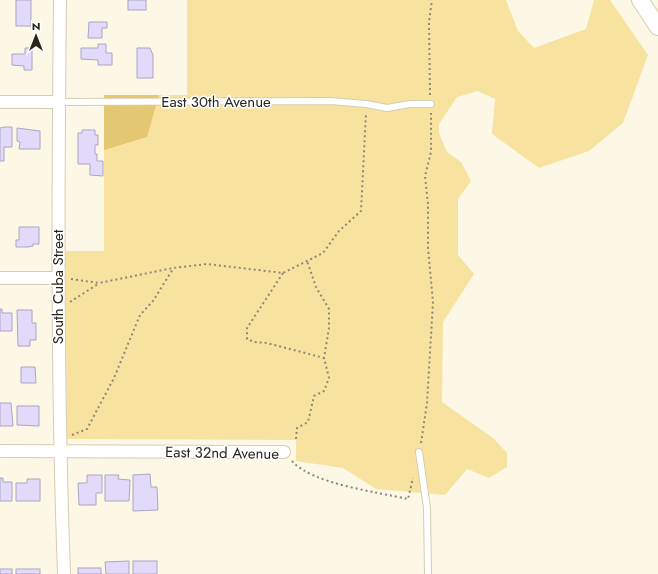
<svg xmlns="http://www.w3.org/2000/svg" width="658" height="574" viewBox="0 0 658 574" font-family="Jost,sans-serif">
	<rect width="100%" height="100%" fill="#fdf7e6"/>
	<path fill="#f8e2a0" d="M187,0H506L518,31L534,48L586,29L594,0H610L648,55L623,123L589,151L539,168L492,134L495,99L478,91L457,97L439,124V133L447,152L461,162L471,181L458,199V255L474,274L443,322L442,402L493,438L507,453V467L489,478L467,469L445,495L376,489L343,468L296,461V440L67,439L65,251H104V95H187Z"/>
	<path fill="#e4c772" d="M104,95H159L147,137L104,150Z"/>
	<g fill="#e1dafa" stroke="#aca6c1">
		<rect x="16" y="0" width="15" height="26"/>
		<rect x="128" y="0" width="18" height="10"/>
		<path d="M89,22H107V28H102V38H88Z"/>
		<path d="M98,44H106V53H112V65H98V60L81,59V48H98Z"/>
		<path d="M25,48H32V70H24V66L12,65V54H25Z"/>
		<path d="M137,48H150L153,55V78H137Z"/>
		<path d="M5,127H12V147H4V161H0V128Z"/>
		<path d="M17,128L40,131V149H19L20,142L17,141Z"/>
		<path d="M82,130H95V135H98V145H95V154H97V161H103V176L90,175V164H78V133H82Z"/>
		<path d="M19,227H39V244H33V246L28,247H16V240H19Z"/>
		<path d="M0,309H2V313H12V331H0Z"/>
		<path d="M17,310H32V323H36V340H30V346H18Z"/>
		<path d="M21,367H35L36,383H21Z"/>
		<path d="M0,403H11L13,426H0Z"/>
		<path d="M17,406H39V426L17,425Z"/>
		<path d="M150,474L151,487H157L158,510L133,511V475Z"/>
		<path d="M87,475H102V493H96V505H79L78,483H87Z"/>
		<path d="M105,475H119L118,479L130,480L129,501H105Z"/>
		<path d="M0,478H3V482H12V501H0Z"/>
		<path d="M27,479H40V501H16V483H27Z"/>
		<path d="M129,561V574H106L105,562Z"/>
		<rect x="133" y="561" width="24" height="13"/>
		<rect x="78" y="568" width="23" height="6"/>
		<rect x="0" y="569" width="12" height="5"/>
		<rect x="16" y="569" width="24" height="5"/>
	</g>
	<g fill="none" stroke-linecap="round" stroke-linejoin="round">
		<g stroke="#d6ccb0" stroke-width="8">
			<g id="lane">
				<path d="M59,102L330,101L366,104L387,108L410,104H431"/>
				<path d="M419,452L427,508L428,574"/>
			</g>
		</g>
		<g stroke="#d6ccb0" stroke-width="14">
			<g id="street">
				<path d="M60,0C58,191 57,383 64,574"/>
				<path d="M0,102H59"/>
				<path d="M0,278H58"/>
				<path d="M0,451L284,452"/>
			</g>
		</g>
		<g stroke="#d6ccb0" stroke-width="18">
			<path id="secondary" d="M640,0L658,27"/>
		</g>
		<g stroke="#8c8779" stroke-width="2" stroke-dasharray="2 3" stroke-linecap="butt">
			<path d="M430,95L429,22L432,0"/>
			<path d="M283,273L247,328V339L254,342L267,343L324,358"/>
			<path d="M71,279L99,283L173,268L207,264L283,273L323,253L339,231L361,211L366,113"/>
			<path d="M70,302L98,284"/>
			<path d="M72,435L87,429L114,378L140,315L153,301L173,269"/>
			<path d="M296,439L297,428L308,422L314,396L324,391L329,378L324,358L329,328V309L316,287L307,261"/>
			<path d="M421,443L427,403L433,302L428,248V204L425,176L431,152V113"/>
			<path d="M292,461C312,484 377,492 408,499L413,478"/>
		</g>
		<use href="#lane" stroke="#fff" stroke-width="6"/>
		<use href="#street" stroke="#fff" stroke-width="12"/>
		<use href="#secondary" stroke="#fff" stroke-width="16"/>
	</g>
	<g text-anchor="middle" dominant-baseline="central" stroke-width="3" stroke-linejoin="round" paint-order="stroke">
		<g font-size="15" fill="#29251a" stroke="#fff">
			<text x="216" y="102">East 30th Avenue</text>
			<text transform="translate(58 287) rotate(-90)">South Cuba Street</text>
			<text transform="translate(222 453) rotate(1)">East 32nd Avenue</text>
		</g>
	</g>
	<g transform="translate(36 36)" stroke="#ffffff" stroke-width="3" paint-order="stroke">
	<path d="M0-3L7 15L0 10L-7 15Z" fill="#29251a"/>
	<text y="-6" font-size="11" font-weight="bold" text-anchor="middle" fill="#29251a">N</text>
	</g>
</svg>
